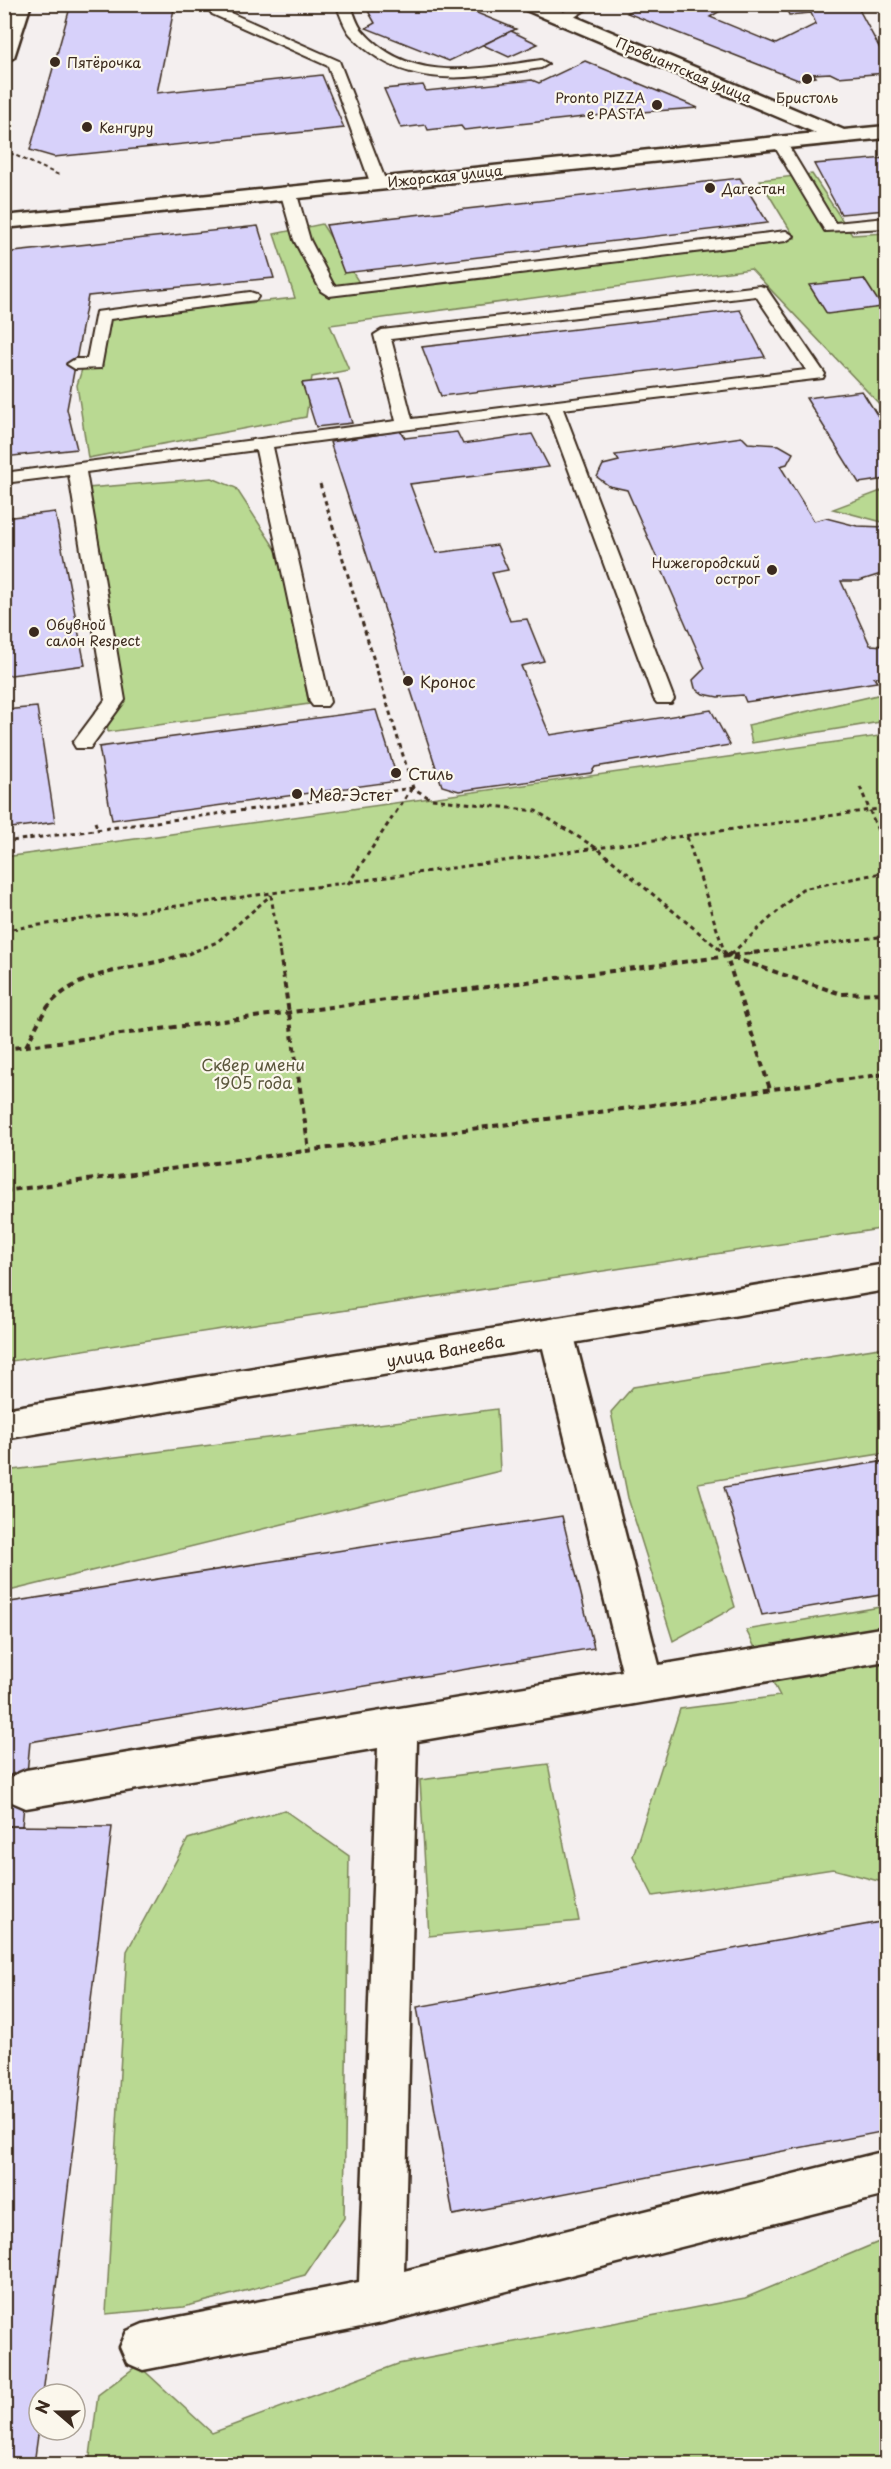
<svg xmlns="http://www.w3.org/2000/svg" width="891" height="2469" viewBox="0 0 891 2469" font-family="'Playpen Sans',sans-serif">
	<rect width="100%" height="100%" fill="#f4efef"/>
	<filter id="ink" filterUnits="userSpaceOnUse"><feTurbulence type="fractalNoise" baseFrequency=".0167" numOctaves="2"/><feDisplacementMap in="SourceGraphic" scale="12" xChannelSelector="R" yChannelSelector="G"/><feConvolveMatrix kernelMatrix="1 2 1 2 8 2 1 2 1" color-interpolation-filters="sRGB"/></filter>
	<g filter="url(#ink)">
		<g fill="#b9d992" stroke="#7a8258" stroke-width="1.5">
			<path d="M812,174L852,235L886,233V411L751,269L330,325L349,370L312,377L306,417L88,458L77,385L98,319L295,298L274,234L322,224L365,292L795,238L760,180Z"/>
			<path d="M212,478L236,488L278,553L309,704L108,732L87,488Z"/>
			<path d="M886,489V523L833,509Z"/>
			<path d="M886,693V721L752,743L748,725Z"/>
			<path d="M886,735V1228L5,1362V857Z"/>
			<path d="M886,1347V1453L698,1483L735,1607L673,1641L628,1498L611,1412L633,1387Z"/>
			<path d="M497,1409L500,1471L5,1592V1471Z"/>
			<path d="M886,1606V1883L833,1869L653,1896L633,1856L680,1709L780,1696L746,1630Z"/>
			<path d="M548,1764L579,1921L429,1936L420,1780Z"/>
			<path d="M284,1810L349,1856L344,2218L305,2275L184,2307L106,2314L127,1951L188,1839Z"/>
			<path d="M886,2239V2464H89L98,2395L138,2365L212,2433L398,2364L745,2298Z"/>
		</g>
		<g fill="#d7d1fa" stroke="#3b2a1e" stroke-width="1.5">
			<path d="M71,4H175L157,93L322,75L344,128L54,157L30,150Z"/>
			<path d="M364,4H455L516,29L449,61L366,28L375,23Z"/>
			<path d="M643,4H707L722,10L710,17L776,44L816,24L811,13L789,15L784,4H856L886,60V73L838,77L830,73L813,74L816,77L798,80L627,13Z"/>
			<path d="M511,31L538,44L509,57L483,45Z"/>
			<path d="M585,61L698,108L612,114L464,130L461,126L428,130L426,125L401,128L384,89L423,85L426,91L532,80L539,83Z"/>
			<path d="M886,158V210L841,214L814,164Z"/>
			<path d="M740,178L768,223L344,273L326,225Z"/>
			<path d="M258,226L274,278L88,296L67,409L77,449L4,457V253Z"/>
			<path d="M864,279L882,307L827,314L809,285Z"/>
			<path d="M740,310L765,357L441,396L422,347Z"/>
			<path d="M338,379L352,423L316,427L302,383Z"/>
			<path d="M862,391L886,429V479L859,483L806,398Z"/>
			<path d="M400,431L405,438L457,432L463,444L532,434L549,467L410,484L436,553L497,545L508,570L492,573L510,621L527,619L544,661L521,666L550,735L711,710L730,745L595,767L591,773L459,791L442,786L330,442Z"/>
			<path d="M742,437L748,443L779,445L793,453L787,464L780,466L814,521L826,518L857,526L886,527V566L881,568L884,573L859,581H841L870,645L886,646V675L874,678L877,682L746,702L743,695L718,697L703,694L695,688L693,680L705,668L627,490L609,486L597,477L603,465L619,461L615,455Z"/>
			<path d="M55,512L85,665L4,676V518Z"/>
			<path d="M37,707L55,822L4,829V710Z"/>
			<path d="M376,710L398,781L112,820L99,747Z"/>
			<path d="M886,1461V1594L762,1615L724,1487Z"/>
			<path d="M562,1516L594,1648L30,1742L22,1826H4V1603Z"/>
			<path d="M4,1826L112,1827L43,2394H39V2428L34,2464H4Z"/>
			<path d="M886,1921V2131L453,2215L417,2007Z"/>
		</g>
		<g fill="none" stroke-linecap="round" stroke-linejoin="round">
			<g stroke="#3b2a1e" stroke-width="4">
				<g id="service">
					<path d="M336,4H350C354,12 356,23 362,30C409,85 478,69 541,60L548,64L541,68C473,78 402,93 350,34C344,27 340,14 336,4Z"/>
					<path d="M577,4H594L567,22H557V16Z"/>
					<path d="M217,7L339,61L386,182L383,185H373L370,182L328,66L212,14L210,11Z"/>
					<path d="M779,138L786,142L835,223L886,218V228L825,231L772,142Z"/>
					<path d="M288,186L296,191L310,240L334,286L786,231L794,236L786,241L329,296L321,291L294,240L280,191Z"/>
					<path d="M760,286L766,288L825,374L823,378L563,409L674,699L671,703H657L654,699L547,411L273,447L330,702L327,706H313L310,702L256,450L86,472L125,700L90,748H76L73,743L105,700L69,475L4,483V473L396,421L374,335L382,330ZM756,296L806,370L412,419L391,339Z"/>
					<path d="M250,292L256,294L258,297L256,300L110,319L101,368L75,369L67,364L75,359H87L96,312Z"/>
				</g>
			</g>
			<g stroke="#3b2a1e" stroke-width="5">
				<g id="minor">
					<path d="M519,4H545L844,130L886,126V138L4,228V216L816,133L521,8Z"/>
					<path d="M556,1318L568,1322L573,1332L659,1665L886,1627V1661L417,1741L404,2271L886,2151V2195L381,2323L143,2370L127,2363L120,2347L127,2331L143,2324L359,2282L378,1748L26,1808L12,1802L6,1789L12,1776L26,1770L622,1671L539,1332L544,1322Z"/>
				</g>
			</g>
			<g stroke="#3b2a1e" stroke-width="5">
				<path id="tertiary" d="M12,4H31L14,57L4,63V28Z"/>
			</g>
			<g stroke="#3b2a1e" stroke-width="5">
				<path id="secondary" d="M886,1264V1290L4,1439V1409Z"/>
			</g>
			<path stroke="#3b2a1e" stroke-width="2" stroke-dasharray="4 3" stroke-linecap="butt" d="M10,153L59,175"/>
			<g stroke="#3b2a1e" stroke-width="3" stroke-dasharray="4.5 4" stroke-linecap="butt">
				<path d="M320,484L413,788L431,799L536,811L598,849L725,954"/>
				<path d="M860,787L886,850"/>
				<path d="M95,822L98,830"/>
				<path d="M687,837L725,954"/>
				<path d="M4,842L413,788"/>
				<path d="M348,884L412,788"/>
				<path d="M271,895L280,954"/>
				<path d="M4,930L886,808"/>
				<path d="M188,954L217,942L271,895"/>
				<path d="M731,954L802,889L886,872"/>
				<path d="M748,954L886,936"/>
			</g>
			<g stroke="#3b2a1e" stroke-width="4" stroke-dasharray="6 4.5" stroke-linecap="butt">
				<path d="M280,952L309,1150"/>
				<path d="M723,952L728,956"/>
				<path d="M725,952L770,1089"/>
				<path d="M732,952L728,956L841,994L886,993"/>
				<path d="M26,1046C34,1033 41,1013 52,1002C89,965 146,970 191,952"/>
				<path d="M4,1049L760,952"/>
				<path d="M4,1191L886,1074"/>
			</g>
			<use href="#service" fill="#fbf7ec" fill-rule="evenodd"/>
			<use href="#minor" fill="#fbf7ec" fill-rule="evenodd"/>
			<use href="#tertiary" fill="#fbf7ec" fill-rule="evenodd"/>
			<use href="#secondary" fill="#fbf7ec" fill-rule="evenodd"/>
		</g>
	</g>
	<g fill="#3b2a1e" stroke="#fbf7ec" stroke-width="2">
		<circle cx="55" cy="62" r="6"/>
		<circle cx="807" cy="79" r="6"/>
		<circle cx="657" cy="105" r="6"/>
		<circle cx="87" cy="127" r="6"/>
		<circle cx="710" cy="188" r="6"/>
		<circle cx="772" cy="570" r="6"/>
		<circle cx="34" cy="632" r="6"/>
		<circle cx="408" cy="681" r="6"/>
		<circle cx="396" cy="773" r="6"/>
		<circle cx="297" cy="794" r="6"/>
	</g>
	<g text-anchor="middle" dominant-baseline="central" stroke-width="4.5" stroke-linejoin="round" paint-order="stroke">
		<g font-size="14" fill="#3b2a1e" stroke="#fbf7ec" text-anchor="start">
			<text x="67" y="62">Пятёрочка</text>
			<text x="645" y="97" text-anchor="end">Pronto PIZZA<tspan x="645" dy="16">e PASTA</tspan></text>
			<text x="807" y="97" text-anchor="middle">Бристоль</text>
			<text x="99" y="127">Кенгуру</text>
			<text x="722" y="188">Дагестан</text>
			<text x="760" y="562" text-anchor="end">Нижегородский<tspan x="760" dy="16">острог</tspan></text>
			<text x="46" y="624">Обувной<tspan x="46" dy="16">салон Respect</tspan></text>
		</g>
		<g font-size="14" fill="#3b2a1e" stroke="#fbf7ec">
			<text transform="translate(684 70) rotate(23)">Провиантская улица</text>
			<text transform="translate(445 176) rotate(-6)">Ижорская улица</text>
		</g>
		<g font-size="16" fill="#3b2a1e" stroke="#fbf7ec" text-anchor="start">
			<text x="420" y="681">Кронос</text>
			<text x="408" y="773">Стиль</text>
			<text x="309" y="794">Мед-Эстет</text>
		</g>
		<g font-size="16" fill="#5a563b" stroke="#fbf7ec">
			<text x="253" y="1064">Сквер имени<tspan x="253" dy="18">1905 года</tspan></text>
		</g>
		<g font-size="16" fill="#3b2a1e" stroke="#fbf7ec">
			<text transform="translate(445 1350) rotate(-10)">улица Ванеева</text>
		</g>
	</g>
	<rect width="891" height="2469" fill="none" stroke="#fbf7ec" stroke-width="24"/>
	<rect x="12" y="12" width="867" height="2445" fill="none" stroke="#3b2a1e" stroke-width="2" filter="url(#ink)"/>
	<g transform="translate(57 2412) rotate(290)"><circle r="28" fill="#fbf7ec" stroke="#aea59a" stroke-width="1.5"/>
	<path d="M0-4.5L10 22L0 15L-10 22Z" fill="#3b2a1e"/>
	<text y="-9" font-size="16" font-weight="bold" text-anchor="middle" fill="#3b2a1e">N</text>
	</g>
</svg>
